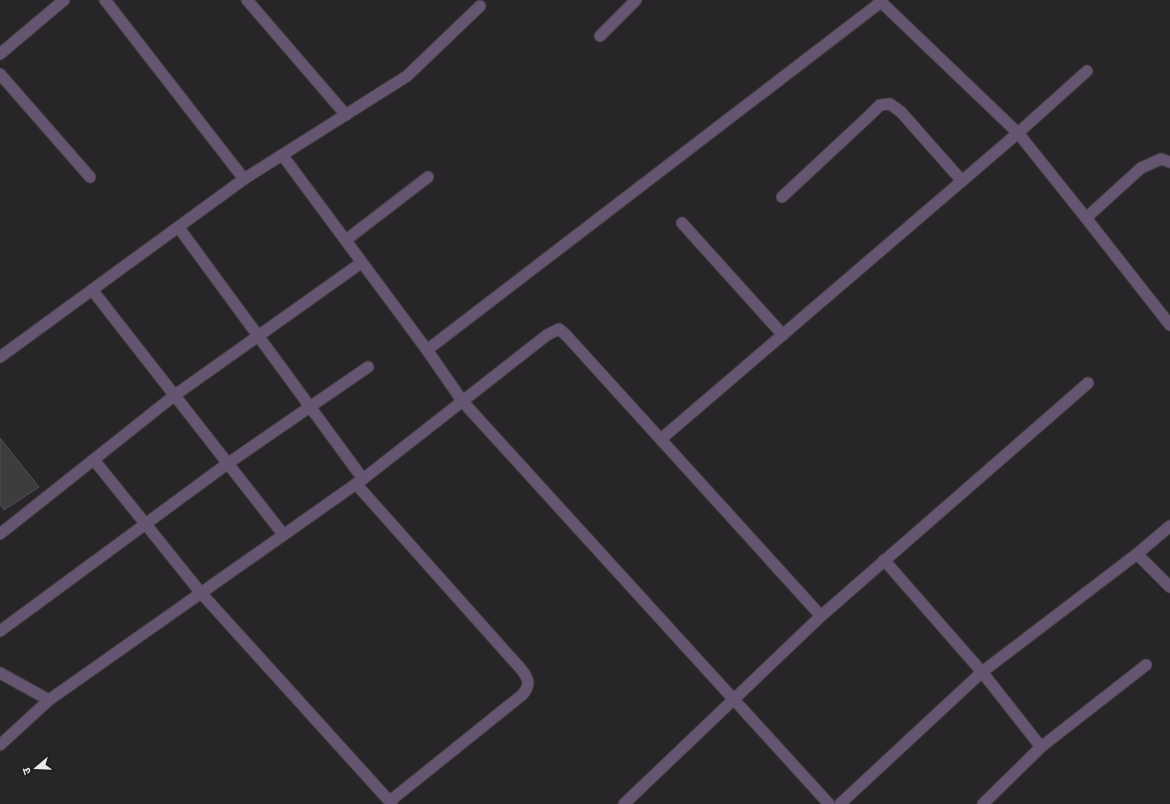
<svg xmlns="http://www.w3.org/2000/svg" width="1170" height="804" viewBox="0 0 1170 804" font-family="'Noto Sans','Noto Sans Devanagari',sans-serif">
	<rect width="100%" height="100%" fill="#272528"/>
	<path fill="#3e3c3f" stroke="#525053" d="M0,438L39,487L4,510L0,504Z"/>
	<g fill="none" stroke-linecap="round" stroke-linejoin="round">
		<g stroke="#424043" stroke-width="13">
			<g id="minor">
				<path d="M105,0L244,179"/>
				<path d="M247,0L346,115"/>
				<path d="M879,0L1018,133L1086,218"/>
				<path d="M600,36L636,0"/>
				<path d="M0,54L64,0"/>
				<path d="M0,74L90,177"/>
				<path d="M283,156L427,350L463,402L829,804"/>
				<path d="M1170,162L1161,159L1141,168L1086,218L1170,325"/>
				<path d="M782,197L870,115L880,105L890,104L901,112L962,181"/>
				<path d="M682,223L783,335"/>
				<path d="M179,228L363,479"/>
				<path d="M346,240L428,177"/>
				<path d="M93,291L283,534"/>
				<path d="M427,350L881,2"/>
				<path d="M0,357L244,179L407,76L480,6"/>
				<path d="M661,439L1018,133L1087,71"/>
				<path d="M94,460L201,593L392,804"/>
				<path d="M356,484L521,669C529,679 531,685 522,695L390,801"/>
				<path d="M0,534L175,395L361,263"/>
				<path d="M1137,554L1170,587"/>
				<path d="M884,560L982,672L1041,747"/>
				<path d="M0,631L227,464L368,367"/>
				<path d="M0,673L49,700"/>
				<path d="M0,745L49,700L363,479L547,335L559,329L566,335L821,616"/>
				<path d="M624,804L821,616L1088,383"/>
				<path d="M840,804L982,672L1137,554L1170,526"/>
				<path d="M983,804L1041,747L1146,665"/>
			</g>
		</g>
		<use href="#minor" stroke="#665570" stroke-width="11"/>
	</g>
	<g transform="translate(36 768) rotate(251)" stroke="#1d1c1e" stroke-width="3" paint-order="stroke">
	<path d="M0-3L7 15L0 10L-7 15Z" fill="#eae9eb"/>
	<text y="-6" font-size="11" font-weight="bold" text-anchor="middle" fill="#eae9eb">उ</text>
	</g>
</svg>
